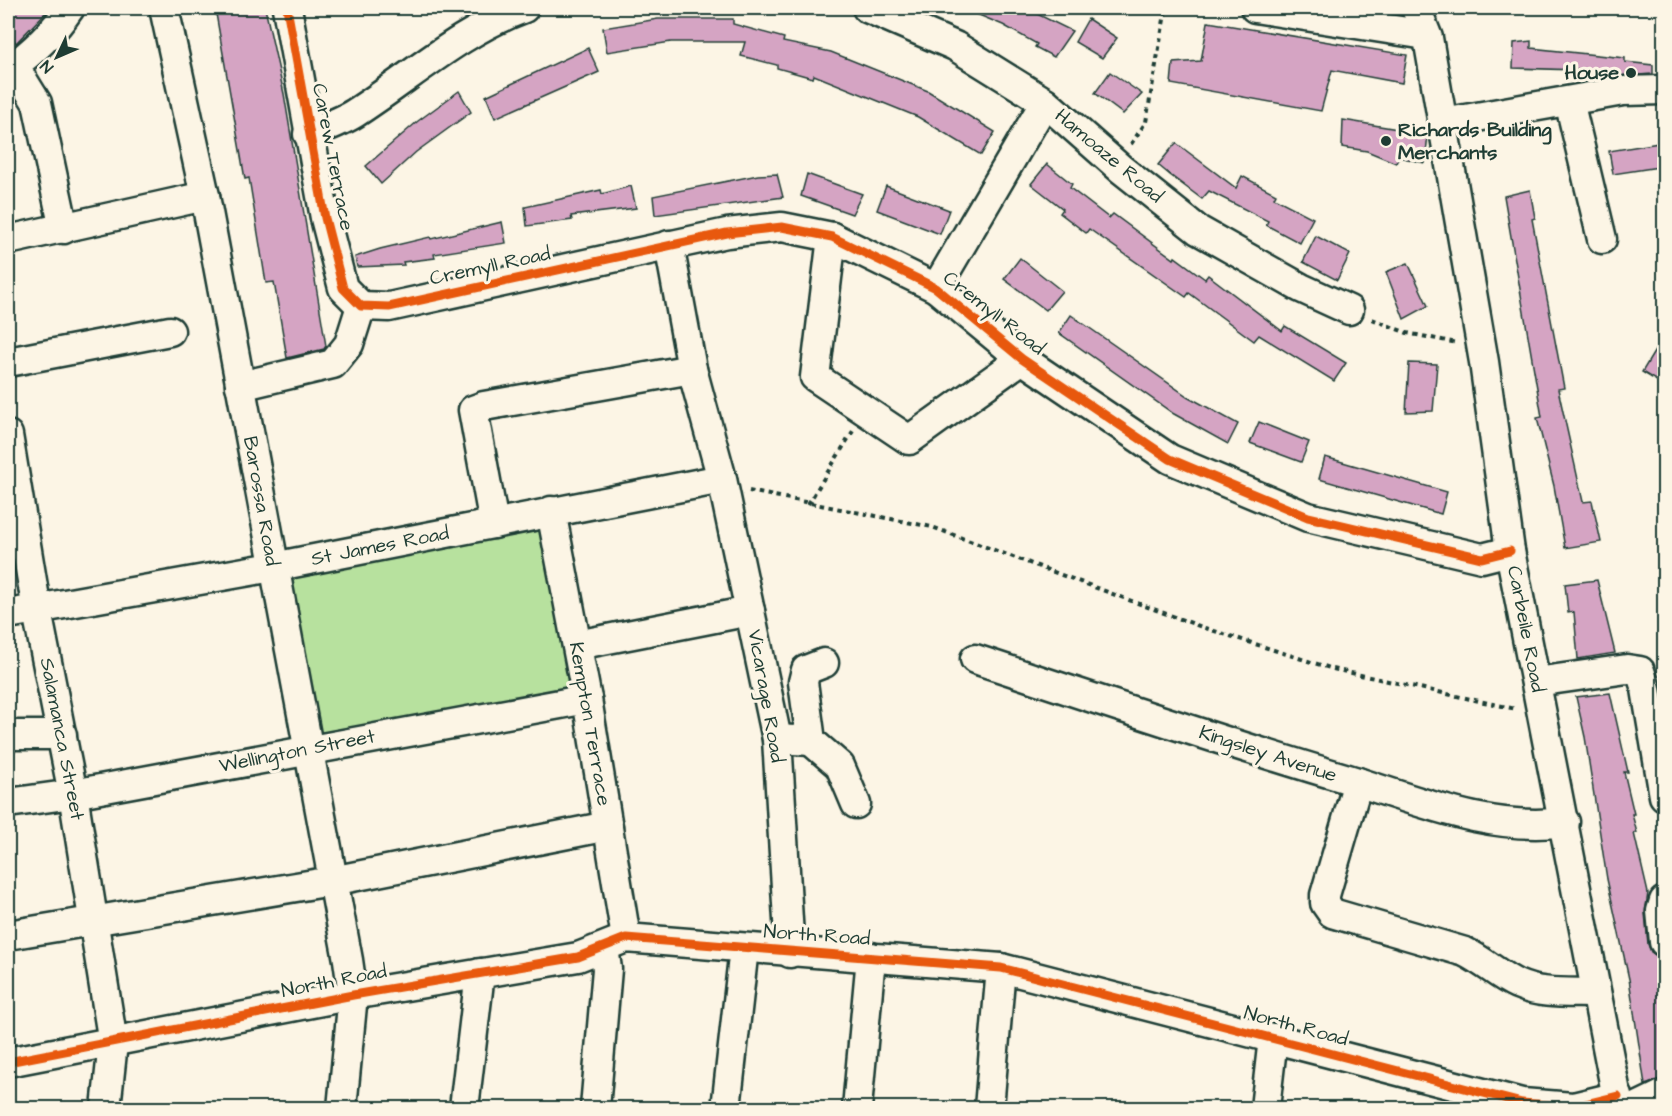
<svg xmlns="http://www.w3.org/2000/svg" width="1672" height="1116" viewBox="0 0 1672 1116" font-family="'Architects Daughter',sans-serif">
	<rect width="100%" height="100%" fill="#fcf5e5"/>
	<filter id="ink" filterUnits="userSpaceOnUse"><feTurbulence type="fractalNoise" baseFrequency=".0167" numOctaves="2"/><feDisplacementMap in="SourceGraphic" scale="12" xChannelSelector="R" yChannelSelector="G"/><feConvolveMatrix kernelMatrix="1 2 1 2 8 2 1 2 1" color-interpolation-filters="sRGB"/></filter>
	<g filter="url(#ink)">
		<path fill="#b7e19e" stroke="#6b8f69" stroke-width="1.5" d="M548,519L582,696L310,745L281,573Z"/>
		<g fill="#d5a4c3" stroke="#1f3d34" stroke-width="1.5">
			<path d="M8,8H50L16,43L8,33Z"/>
			<path d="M215,8H265L284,94L326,346L324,349L287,358L274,282L266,283L249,178L245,179Z"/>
			<path d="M962,8H1025L1072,31L1054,57L1035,47L1037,44L1003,25Z"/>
			<path d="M658,19H733V24L784,38L783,42L831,52L928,91L995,132L981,155L918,117L814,75L813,78L777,68V65L741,56L745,42H671L607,52L603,28Z"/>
			<path d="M1088,19L1117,38L1102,58L1075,42Z"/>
			<path d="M1208,22L1407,55L1402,83L1332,70L1321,111L1171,84L1173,63L1201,61Z"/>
			<path d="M1531,41V48L1625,58V62L1653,65V74L1609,77V71L1513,68L1514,43Z"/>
			<path d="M588,48L599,72L495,118L486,96Z"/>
			<path d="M1110,72L1142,94L1123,114L1095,93Z"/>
			<path d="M459,91L471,112L416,152L381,184L366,166L418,121Z"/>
			<path d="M1343,120L1428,134L1425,163L1399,157L1396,163L1367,151L1342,147Z"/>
			<path d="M1665,142V166L1613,174L1609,151Z"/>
			<path d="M1176,143L1236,188L1242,176L1276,194L1274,198L1313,218L1300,243L1266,225L1268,221L1209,191L1202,199L1170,175L1158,165Z"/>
			<path d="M1047,164L1072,184L1070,188L1109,218L1113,214L1174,259L1175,257L1205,279L1208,275L1282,331L1285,326L1346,363L1334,381L1259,335L1254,341L1189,293L1186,297L1089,229L1086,233L1060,213L1063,209L1031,184Z"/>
			<path d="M777,174L783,197L655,215L653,196L758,175Z"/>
			<path d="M807,174L862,194L852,214L801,196Z"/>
			<path d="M631,186L636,208L571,216L572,220L527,226L525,207L601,190L602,194Z"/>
			<path d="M886,186L949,210L940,234L877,210Z"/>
			<path d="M1530,190L1535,218L1532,219L1564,388L1558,389L1583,502L1592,501L1601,542L1565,548L1554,486L1537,418L1542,417L1504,196Z"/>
			<path d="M502,222L506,243L434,254L435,258L403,262L404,265L357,267L355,257L380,249L430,237L431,239Z"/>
			<path d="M1316,236L1350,254L1337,280L1303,262Z"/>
			<path d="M1020,258L1062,291L1046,310L1004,279Z"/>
			<path d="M1408,263L1428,306L1404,319L1386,272Z"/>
			<path d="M1071,315L1187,396L1238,424L1228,444L1174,414L1059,333Z"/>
			<path d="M1665,334V386L1642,372Z"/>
			<path d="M1409,363L1437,364L1433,411L1406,412Z"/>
			<path d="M1259,422L1309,442L1301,462L1250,443Z"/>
			<path d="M1325,457L1447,492L1441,514L1319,479Z"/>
			<path d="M1597,580L1615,653L1578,659L1574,612L1568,613L1565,584Z"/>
			<path d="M1610,693L1628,772H1624L1634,814H1632L1637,833H1634L1648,893L1645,913L1648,944L1651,952L1659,957L1665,977V1078L1645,1085L1629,979L1607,879L1585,737L1576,697Z"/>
		</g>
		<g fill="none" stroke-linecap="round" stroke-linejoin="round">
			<g stroke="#1f3d34" stroke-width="33">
				<g id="minor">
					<path d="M164,8L205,196L348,960L353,995L342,1108"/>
					<path d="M287,8L325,218L343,288L361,306"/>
					<path d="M867,8L955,46L1045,102L1121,169L1198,230L1301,288L1349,310"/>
					<path d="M1255,8L1426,35"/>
					<path d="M1416,8L1428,38L1484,362L1510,551L1619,1108"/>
					<path d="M14,66L37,103L64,229"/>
					<path d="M8,70C32,53 53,33 70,8"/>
					<path d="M1569,101L1602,239"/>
					<path d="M1443,123L1623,91L1664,90"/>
					<path d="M308,134C323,128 341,122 355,113C411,77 461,31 524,8"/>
					<path d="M832,237L815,377L909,440L1022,359"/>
					<path d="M8,240L205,196"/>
					<path d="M669,245L692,369L722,479L777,739L790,953"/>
					<path d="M936,288L1045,102"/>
					<path d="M361,306L389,307L727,233L782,227L832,237L936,288L1022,359L1170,459L1308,517L1482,558L1510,551"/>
					<path d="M8,362L170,331"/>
					<path d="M240,386L333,364L349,344L361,306"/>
					<path d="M8,435L37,611L73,794L113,1043L106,1108"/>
					<path d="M551,511L587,699L626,938"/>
					<path d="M494,524L473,410L484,406L692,369"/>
					<path d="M8,614L273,567L722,479"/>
					<path d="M577,645L750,611"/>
					<path d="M975,659C1099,700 1223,742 1348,779C1419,801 1490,832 1565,822"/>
					<path d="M1536,682L1627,669L1640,671L1646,689L1664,796"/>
					<path d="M8,735H62"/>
					<path d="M777,739L811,741L803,682L806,670L824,663"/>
					<path d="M811,741L840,766L856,804"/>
					<path d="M1358,782L1325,895V903L1332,913L1465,952C1484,961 1499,976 1517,984C1541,995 1570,992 1596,993"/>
					<path d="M8,803L73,794L587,699"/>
					<path d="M1664,901L1661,911L1664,942"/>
					<path d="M8,935L332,881L608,826"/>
					<path d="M8,1062L353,995L578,957L626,938L1001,968L1522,1103L1573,1107L1618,1096"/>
					<path d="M464,1108L480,973"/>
					<path d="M595,1108L607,969L604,948"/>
					<path d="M726,1108L744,948"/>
					<path d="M857,1108L871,957"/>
					<path d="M989,1108L1001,968"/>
					<path d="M1265,1108L1273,1038"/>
					<path d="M1635,1108L1664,1094"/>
				</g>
			</g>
			<g stroke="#1f3d34" stroke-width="4" stroke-dasharray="4.5 4.5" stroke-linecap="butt">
				<path d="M1131,144L1146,122L1166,8"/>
				<path d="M1372,319L1407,333L1457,343"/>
				<path d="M749,491L932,527L1202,627L1333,669L1516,709"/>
				<path d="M808,504L853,431"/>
			</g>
			<use href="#minor" stroke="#fcf5e5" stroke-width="28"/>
			<g stroke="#fcf5e5" stroke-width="13">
				<g id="cycleway">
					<path d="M287,8L325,218L343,288L361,306L389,307L727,233L782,227L832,237L936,288L1022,359L1170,459L1308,517L1482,558L1510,551"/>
					<path d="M8,1062L353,995L578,957L626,938L1001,968L1522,1103L1573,1107L1618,1096"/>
				</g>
			</g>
			<use href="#cycleway" stroke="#e8590c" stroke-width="9"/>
		</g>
	</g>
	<g fill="#1f3d34" stroke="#fcf5e5" stroke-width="2">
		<circle cx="1631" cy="73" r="6"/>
		<circle cx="1386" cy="141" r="6"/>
	</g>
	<g text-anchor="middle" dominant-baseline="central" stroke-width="6" stroke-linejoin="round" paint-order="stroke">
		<g font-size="20" font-weight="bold" fill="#1f3d34" stroke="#fcf5e5" text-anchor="end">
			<text x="1619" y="73">House</text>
			<text x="1398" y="130" text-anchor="start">Richards Building<tspan x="1398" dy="23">Merchants</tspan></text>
		</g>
		<g font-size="20" fill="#1f3d34" stroke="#fcf5e5">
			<text transform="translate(1109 156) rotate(40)">Hamoaze Road</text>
			<text transform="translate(333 157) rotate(79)">Carew Terrace</text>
			<text transform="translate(490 266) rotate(-12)">Cremyll Road</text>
			<text transform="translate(994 313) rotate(38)">Cremyll Road</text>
			<text transform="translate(261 501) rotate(80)">Barossa Road</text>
			<text transform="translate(380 546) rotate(-11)">St James Road</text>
			<text transform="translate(1526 629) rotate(79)">Carbeile Road</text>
			<text transform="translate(766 696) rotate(80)">Vicarage Road</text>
			<text transform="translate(590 724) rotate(80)">Kempton Terrace</text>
			<text transform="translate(62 739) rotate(79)">Salamanca Street</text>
			<text transform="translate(297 751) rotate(-11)">Wellington Street</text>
			<text transform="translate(1268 754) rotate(18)">Kingsley Avenue</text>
			<text transform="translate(817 935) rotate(4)">North Road</text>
			<text transform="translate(334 981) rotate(-11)">North Road</text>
			<text transform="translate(1296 1026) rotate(15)">North Road</text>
		</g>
	</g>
	<rect width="1672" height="1116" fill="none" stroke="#fcf5e5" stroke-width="30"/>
	<rect x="15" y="15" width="1642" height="1086" fill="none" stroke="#1f3d34" stroke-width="2" filter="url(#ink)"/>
	<g transform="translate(57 57) rotate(226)" stroke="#fcf5e5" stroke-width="4.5" paint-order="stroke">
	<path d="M0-4.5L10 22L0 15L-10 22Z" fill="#1f3d34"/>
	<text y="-9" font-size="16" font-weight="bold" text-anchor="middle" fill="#1f3d34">N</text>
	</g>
</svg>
